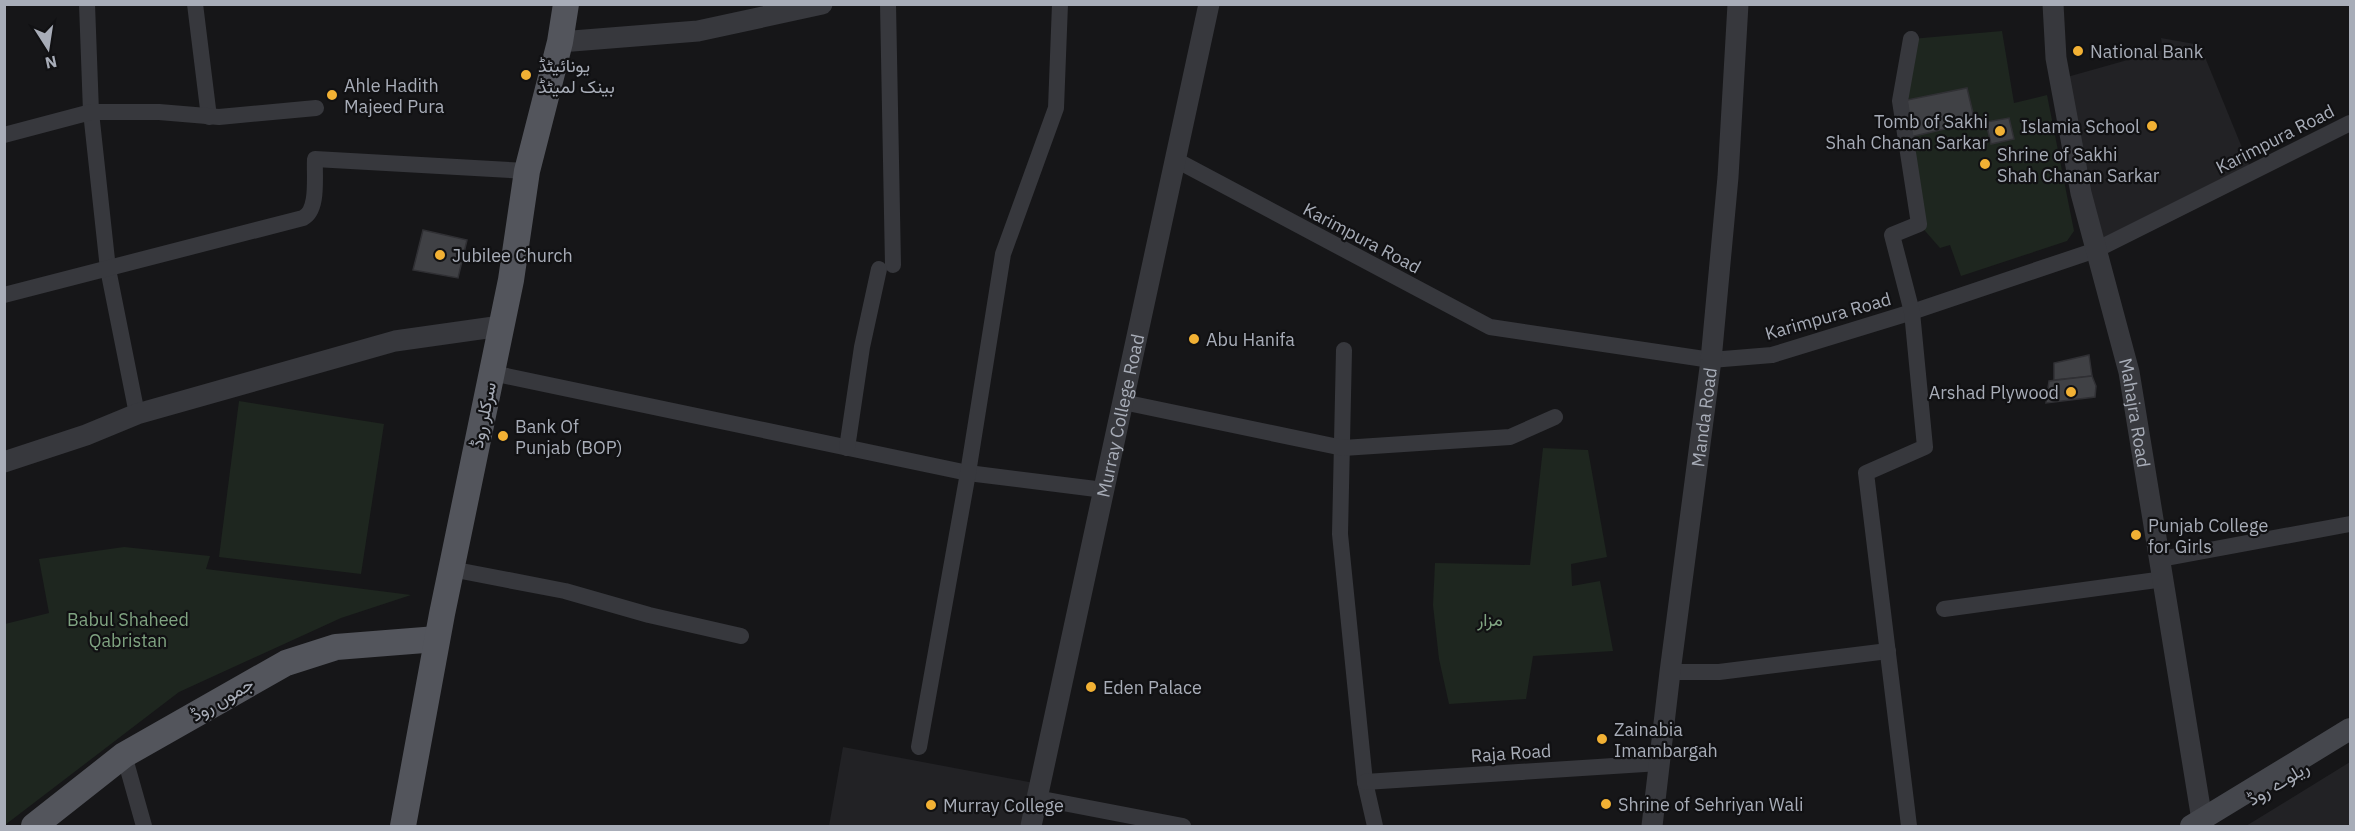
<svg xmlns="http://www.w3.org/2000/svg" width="2355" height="831" viewBox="0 0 2355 831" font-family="'IBM Plex Sans',Vazirmatn,sans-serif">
	<rect width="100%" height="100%" fill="#161618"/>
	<g fill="#222225">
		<path d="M2161,38L2200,45L2252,172L2096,250L2060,79L2163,50Z"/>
		<path d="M843,747L1034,783L1025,826H829Z"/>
		<path d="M2350,762V826H2246Z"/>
	</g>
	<g fill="#1e261f">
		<path d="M2002,31L2014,103L2047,95L2074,231L2067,241L1961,276L1950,245L1940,248L1919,224L1900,101L1911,39Z"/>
		<path d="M239,401L384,424L361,574L219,557Z"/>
		<path d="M1543,448L1588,450L1607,557L1571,564L1572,586L1600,581L1613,651L1533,656L1526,699L1449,704L1439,659L1433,605L1435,563L1530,565Z"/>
		<path d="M124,547L210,556L206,569L411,595L341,618L179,692L5,825V624L49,613L39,559Z"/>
	</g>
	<g fill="#404145" stroke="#303034" stroke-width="1.5">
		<path d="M1967,88L1975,122L1910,137L1907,100Z"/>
		<path d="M2009,118L2014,139L1991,144L1986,122Z"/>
		<path d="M423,230L467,240L458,278L413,270Z"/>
		<path d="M2089,355L2092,376L2054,380V363Z"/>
		<path d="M2092,376L2096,386L2095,397L2046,403L2049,381Z"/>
	</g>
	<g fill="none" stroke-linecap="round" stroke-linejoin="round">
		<g stroke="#37383d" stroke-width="16">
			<path d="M87,4L91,112L108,269L137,414"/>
			<path d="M195,4L209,117"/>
			<path d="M888,4L893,265"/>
			<path d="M4,135L91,112H159L219,117L316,108"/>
			<path d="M1176,160L1490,327L1711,360L1772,355L1912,312L2096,250L2350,123"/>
			<path d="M4,295L303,218C319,210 314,176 315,159L527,171"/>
			<path d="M1344,350L1340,534L1365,782L1375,826"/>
			<path d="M492,373L968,473L1104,490"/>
			<path d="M1123,402L1343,448L1510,437L1555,417"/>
			<path d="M847,448L862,347L879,269"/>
			<path d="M2161,559L2350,524"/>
			<path d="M451,569L565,591L649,615L741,636"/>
			<path d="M1944,609L2164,579"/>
			<path d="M1670,672H1719L1888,651"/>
			<path d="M919,747L968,473L1003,254L1056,108L1060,4"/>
			<path d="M124,755L144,826"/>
			<path d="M1365,782L1660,763"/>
			<path d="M1037,798L1183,826"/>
			<path d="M1909,826L1866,473L1925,447L1912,312L1892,235L1919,224L1900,101L1911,39"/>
		</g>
		<g stroke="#37383d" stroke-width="21">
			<path id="s1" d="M2053,4L2056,58L2081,193L2129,372L2203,826"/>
			<path d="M560,42L698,31L822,4"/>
			<path d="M4,462L86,435L137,414L395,341L501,326"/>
			<path id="s2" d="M1031,826L1209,4"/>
			<path id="s3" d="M1652,826L1670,672L1711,360L1728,177L1738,4"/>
		</g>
		<path stroke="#45474d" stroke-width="22" d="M2191,826L2350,729"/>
		<g stroke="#53555c" stroke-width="26">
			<path d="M34,826L124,755L286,663L336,647L437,639"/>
			<path d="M403,826L442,614L511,280L527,171L560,42L566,4"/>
		</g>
	</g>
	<g fill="#f2b134" stroke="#111113" stroke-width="2">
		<circle cx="2078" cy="51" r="6"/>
		<circle cx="526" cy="75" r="6"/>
		<circle cx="332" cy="95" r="6"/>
		<circle cx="2152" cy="126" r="6"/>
		<circle cx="2000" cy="131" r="6"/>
		<circle cx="1985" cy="164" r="6"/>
		<circle cx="440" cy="255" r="6"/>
		<circle cx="1194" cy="339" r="6"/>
		<circle cx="2071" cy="392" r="6"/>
		<circle cx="503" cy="436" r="6"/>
		<circle cx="2136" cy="535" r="6"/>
		<circle cx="1091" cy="687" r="6"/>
		<circle cx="1602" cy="739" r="6"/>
		<circle cx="1606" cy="804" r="6"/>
		<circle cx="931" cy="805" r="6"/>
	</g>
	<g text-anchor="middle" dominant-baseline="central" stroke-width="4.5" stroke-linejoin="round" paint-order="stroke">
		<g font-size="18" fill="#a8adb8" stroke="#111113" text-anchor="start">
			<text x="2090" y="51">National Bank</text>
			<text x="538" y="65">یونائیٹڈ<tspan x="538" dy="21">بینک لمیٹڈ</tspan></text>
			<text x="344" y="85">Ahle Hadith<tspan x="344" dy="21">Majeed Pura</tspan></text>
			<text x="1988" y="121" text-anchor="end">Tomb of Sakhi<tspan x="1988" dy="21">Shah Chanan Sarkar</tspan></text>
			<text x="2140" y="126" text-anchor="end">Islamia School</text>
			<text x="1997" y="154">Shrine of Sakhi<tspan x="1997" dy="21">Shah Chanan Sarkar</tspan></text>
			<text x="452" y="255">Jubilee Church</text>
			<text x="1206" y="339">Abu Hanifa</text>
			<text x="2059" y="392" text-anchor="end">Arshad Plywood</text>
			<text x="515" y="426">Bank Of<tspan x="515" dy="21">Punjab (BOP)</tspan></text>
			<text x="2148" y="525">Punjab College<tspan x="2148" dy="21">for Girls</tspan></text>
			<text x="1103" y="687">Eden Palace</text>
			<text x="1614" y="729">Zainabia<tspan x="1614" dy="21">Imambargah</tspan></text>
			<text x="1618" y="804">Shrine of Sehriyan Wali</text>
			<text x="943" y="805">Murray College</text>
		</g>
		<g font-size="18" fill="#a8adb8" stroke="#111113">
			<text transform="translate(2275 139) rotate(-27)">Karimpura Road</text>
			<text transform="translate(1362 238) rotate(28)">Karimpura Road</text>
			<text transform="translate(1828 316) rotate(-16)">Karimpura Road</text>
			<text stroke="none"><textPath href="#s1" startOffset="418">Mahajra Road</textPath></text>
			<text transform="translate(483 415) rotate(-78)">سرکلر روڈ</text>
			<text stroke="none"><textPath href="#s2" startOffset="420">Murray College Road</textPath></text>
			<text stroke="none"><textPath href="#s3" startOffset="412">Manda Road</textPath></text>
			<text transform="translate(222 699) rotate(-30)">جموں روڈ</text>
			<text transform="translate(1511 753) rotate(-4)">Raja Road</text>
			<text transform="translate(2278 783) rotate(-31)">ریلوے روڈ</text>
		</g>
		<g font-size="18" fill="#7fa381" stroke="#111113">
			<text x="128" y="619">Babul Shaheed<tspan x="128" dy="21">Qabristan</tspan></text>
			<text x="1490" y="619">مزار</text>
		</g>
	</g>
	<rect width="2355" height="831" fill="none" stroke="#a8adb8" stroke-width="12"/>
	<g transform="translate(48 48) rotate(168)" stroke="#111113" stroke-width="4.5" paint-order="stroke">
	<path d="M0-4.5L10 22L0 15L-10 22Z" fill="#a8adb8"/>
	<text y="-9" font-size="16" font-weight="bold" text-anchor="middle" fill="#a8adb8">N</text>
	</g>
</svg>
